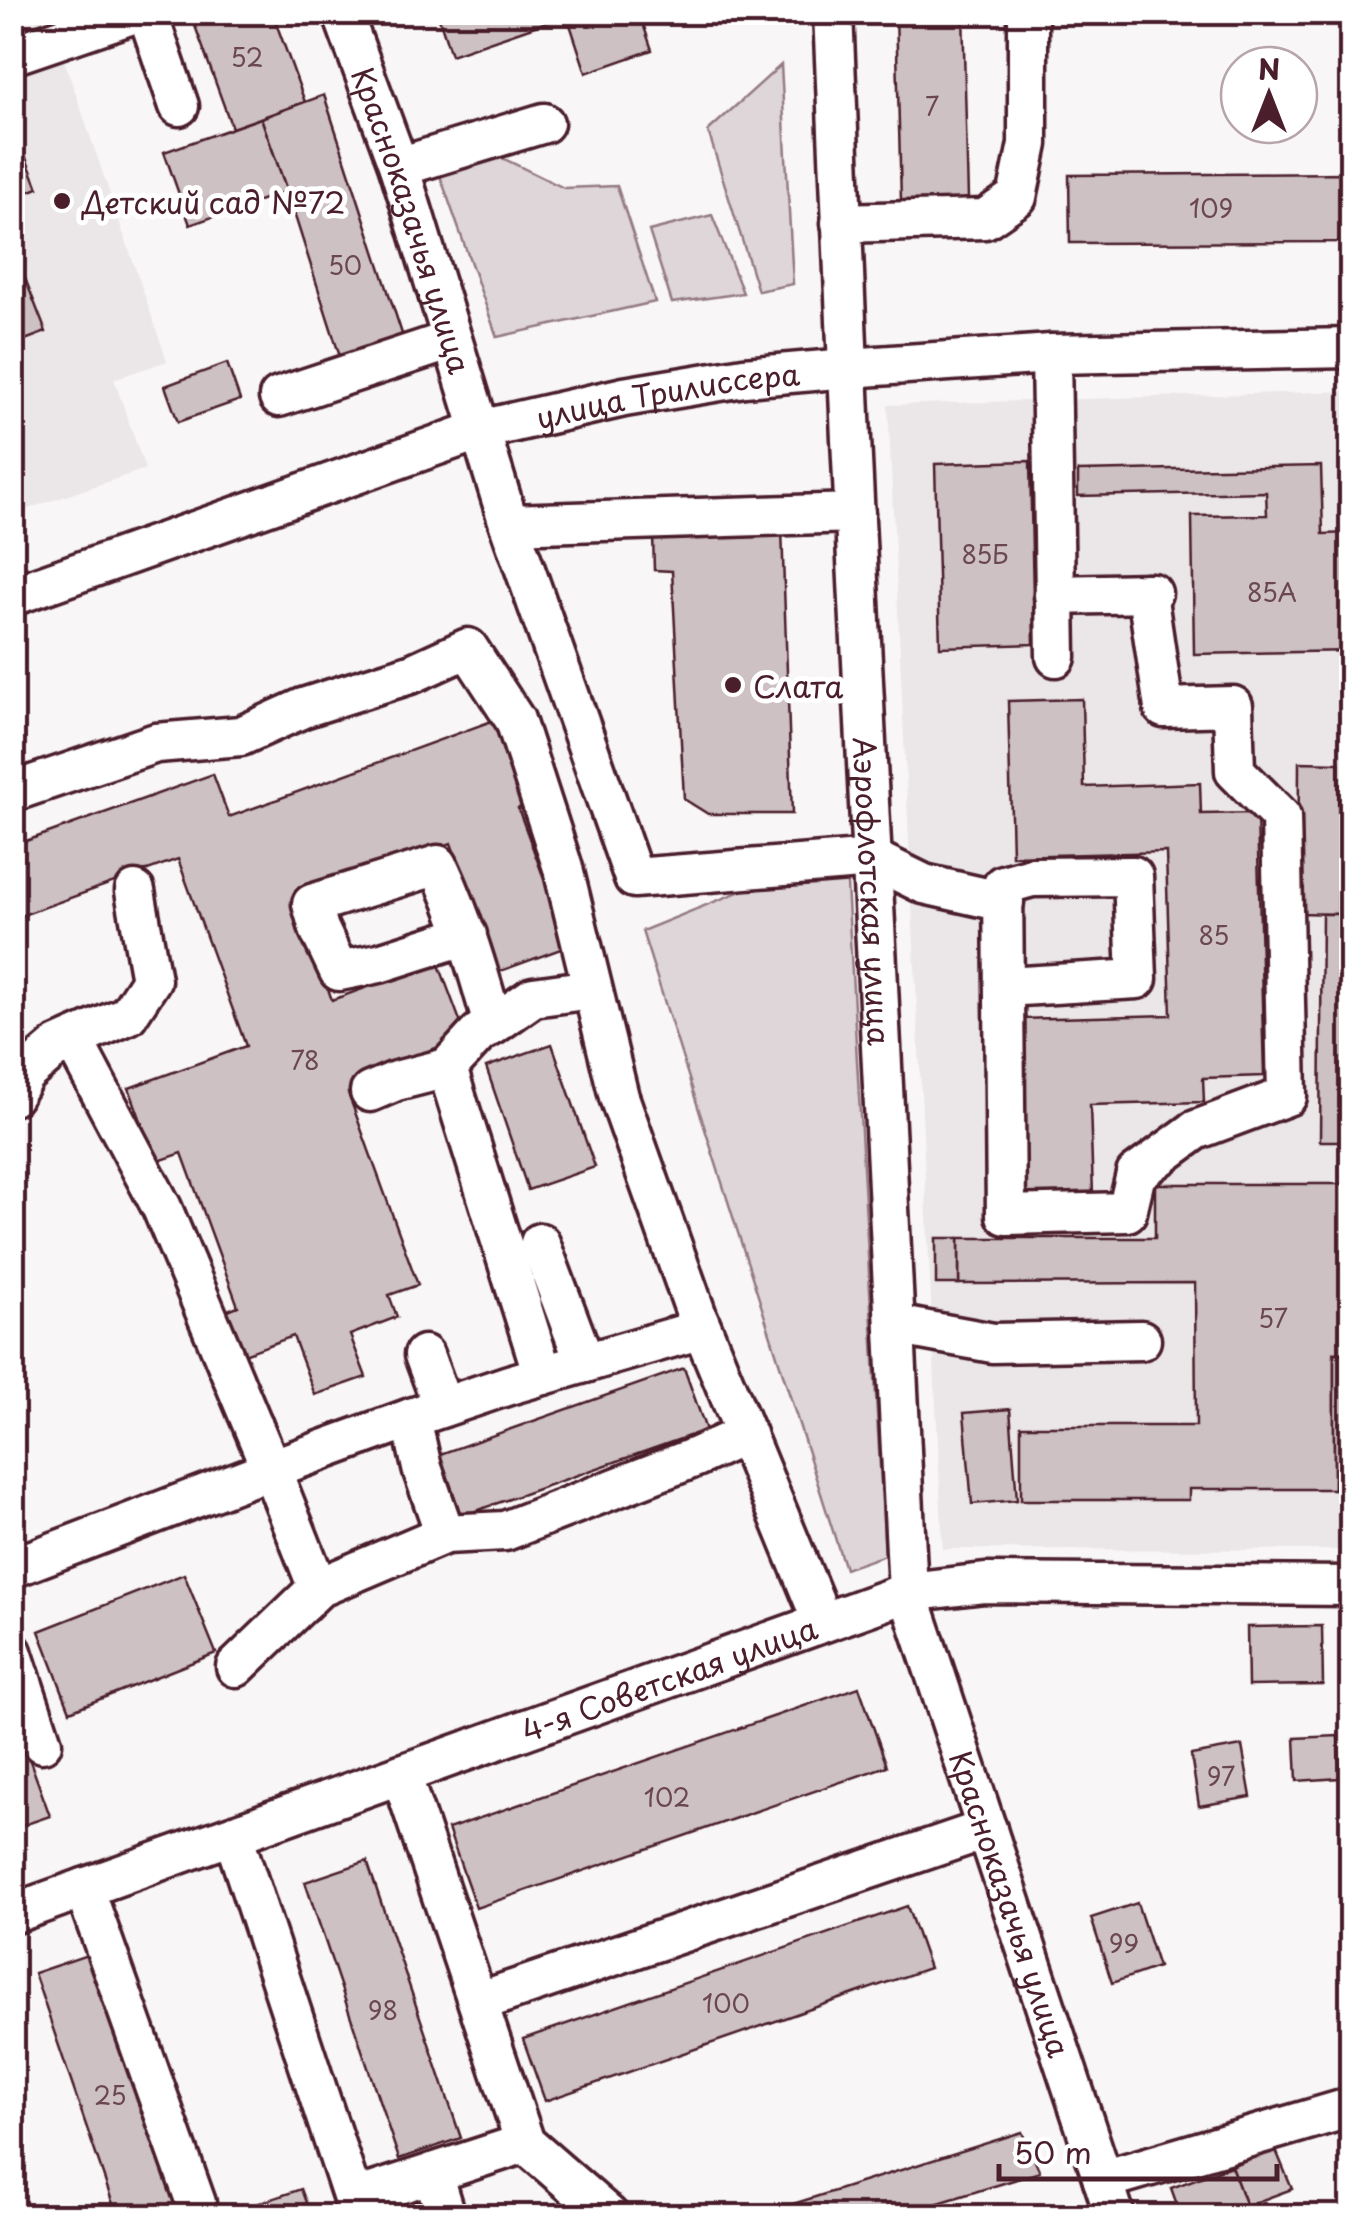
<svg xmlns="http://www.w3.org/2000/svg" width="1364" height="2229" viewBox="0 0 1364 2229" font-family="'Playpen Sans',sans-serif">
	<rect width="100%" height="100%" fill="#f8f6f7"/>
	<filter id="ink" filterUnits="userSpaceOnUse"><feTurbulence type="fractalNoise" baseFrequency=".01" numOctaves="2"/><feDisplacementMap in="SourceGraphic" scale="20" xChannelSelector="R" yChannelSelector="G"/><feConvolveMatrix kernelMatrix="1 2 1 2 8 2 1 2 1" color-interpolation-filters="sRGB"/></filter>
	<g filter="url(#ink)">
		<g fill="#ebe6e8">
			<path d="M49,16L167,361L114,379L145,469L13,514L12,29Z"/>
			<path d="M1351,391V1550L943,1549L888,405Z"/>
		</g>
		<g fill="#ded6d9" stroke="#947a82" stroke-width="2.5">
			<path d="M781,65L793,284L758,291L708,131Z"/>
			<path d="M490,152L564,188L617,186L655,302L497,337L438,170Z"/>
			<path d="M712,215L743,293L672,303L649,231Z"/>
			<path d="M845,849L885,1555L845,1569L642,931Z"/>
		</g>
		<g fill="#cdc1c4" stroke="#4a1f2b" stroke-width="2.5">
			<path d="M190,12H272L305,102L232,128Z"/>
			<path d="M437,12H639L652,50L586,73L567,15L451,55Z"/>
			<path d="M896,12H963L968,199L901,201Z"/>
			<path d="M324,95L404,340L341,360L287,191L261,118Z"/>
			<path d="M261,118L287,191L190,225L164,152Z"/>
			<path d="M12,123L38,188L12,198Z"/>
			<path d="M1352,173V242L1070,243L1069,175Z"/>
			<path d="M12,245L46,332L12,345Z"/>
			<path d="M227,363L240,400L178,422L165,386Z"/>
			<path d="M1030,461L1034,644L940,647L935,464Z"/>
			<path d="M1321,466L1323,534L1352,533V651L1194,654L1192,516L1267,515L1266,492L1078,496V471Z"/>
			<path d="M782,529L792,814H708L684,799L672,571L654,570L653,534Z"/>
			<path d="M1082,699L1084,787L1200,783L1201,814L1257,813L1264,1076L1203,1078L1204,1102L1090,1105L1093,1194L1022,1196L1018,1019L1171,1015L1166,852L1012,856L1008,701Z"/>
			<path d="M497,719L529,805L518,808L569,946L498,972L451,843L295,900L332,1000L438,962L466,1037L365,1074L369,1085L348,1093L418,1285L389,1295L397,1317L350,1335L366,1377L315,1395L293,1336L239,1356L223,1312L238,1306L182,1153L156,1162L129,1088L246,1046L178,859L12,919V846L213,774L229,817Z"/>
			<path d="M1299,762L1339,763L1338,914L1298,913Z"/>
			<path d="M1322,914H1352V1141H1320Z"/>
			<path d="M552,1044L595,1167L528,1190L486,1067Z"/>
			<path d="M1155,1184H1352V1353H1334V1489H1189V1500H1021V1426H1196L1195,1283L959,1284V1238H1155Z"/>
			<rect x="936" y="1238" width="23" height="46"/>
			<rect x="1334" y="1353" width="18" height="136"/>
			<path d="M684,1368L706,1430L461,1516L440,1454Z"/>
			<path d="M1010,1409L1017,1500L972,1504L964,1413Z"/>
			<path d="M184,1574L216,1653L70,1711L39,1631Z"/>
			<path d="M1322,1626L1323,1685L1248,1686L1247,1627Z"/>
			<path d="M859,1687L887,1766L476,1908L448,1829Z"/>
			<path d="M12,1711L50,1816L12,1829Z"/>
			<path d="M1338,1736L1340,1778L1297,1781L1295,1738Z"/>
			<path d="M1242,1746L1251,1797L1199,1806L1191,1755Z"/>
			<path d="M1352,1825V1887H1349L1344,1826Z"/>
			<path d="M367,1861L461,2138L399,2159L305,1882Z"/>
			<path d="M1137,1903L1158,1967L1112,1983L1091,1918Z"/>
			<path d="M907,1906L929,1968L545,2101L523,2039Z"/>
			<path d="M96,1952L186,2216H117L34,1973Z"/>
			<path d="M1022,2132L1040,2172L896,2216H762L761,2214Z"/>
			<path d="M1275,2148L1292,2189L1246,2206L1231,2166Z"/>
			<path d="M1231,2166L1246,2206L1220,2216H1181L1171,2188Z"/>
			<path d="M301,2189L311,2216H228L227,2214Z"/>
		</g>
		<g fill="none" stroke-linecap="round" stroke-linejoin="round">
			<g stroke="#4a1f2b" stroke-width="45">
				<g id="minor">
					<path d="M147,12L179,106"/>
					<path id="s1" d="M342,12L399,167L509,524L634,878L873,859L924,884L1004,902"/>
					<path id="s2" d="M833,12L851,439L908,1592L1115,2216"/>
					<path d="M12,55L138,12"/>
					<path d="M399,167L544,123"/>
					<path d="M841,223L985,219L1017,197L1028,144V12"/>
					<path d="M1051,354L1056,657"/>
					<path d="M279,397L452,340"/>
					<path d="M509,524L855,513"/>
					<path d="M1054,595L1152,593"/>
					<path id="s3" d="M12,596L480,430L624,397L744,377L848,368L1051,354L1352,348"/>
					<path d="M12,792L156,743L241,736L303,708L413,673L468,648L515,720L563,868L619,1097L697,1316L814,1601"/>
					<path d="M467,935L379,963L339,971L319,929L312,904L438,865C462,917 478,970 493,1025L533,997L592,989"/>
					<path d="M1004,987L1137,979L1133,876L1032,877L1003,885L1006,1215L1127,1212L1136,1174L1196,1130L1287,1096L1281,817L1235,771L1233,706L1164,708L1147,593"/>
					<path d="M447,1068L543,1375"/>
					<path d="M370,1092L396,1081L447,1068L479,1033L493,1025"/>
					<path d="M12,1096L25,1074L58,1046L128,1015L151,980L135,891"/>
					<path d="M540,1243L585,1363"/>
					<path d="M895,1325L993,1343L1141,1340"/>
					<path d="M702,1329L509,1385L411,1418L422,1468L445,1534L505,1531L696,1457L746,1434"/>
					<path d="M424,1355L443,1407"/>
					<path d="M411,1418L271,1469L318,1588L445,1534"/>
					<path d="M12,1568L271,1469L162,1208L73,1040"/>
					<path d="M12,1652L42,1743"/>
					<path d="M236,1667L318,1588"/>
					<path d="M401,1774L525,2143L609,2216"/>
					<path d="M233,1835L353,2199L525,2143"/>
					<path d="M84,1888L196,2203"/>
					<path id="s4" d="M12,1914L908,1592L985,1583L1352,1586"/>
					<path d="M478,2002L987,1829"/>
					<path d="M433,2173L446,2216"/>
					<path d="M1103,2180L1352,2107"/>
				</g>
			</g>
			<use href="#minor" stroke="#fff" stroke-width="38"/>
		</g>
	</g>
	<g fill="#4a1f2b" stroke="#fff" stroke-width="4">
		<circle cx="62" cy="201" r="10"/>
		<circle cx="733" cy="685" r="10"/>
	</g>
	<g text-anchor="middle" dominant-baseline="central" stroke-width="10" stroke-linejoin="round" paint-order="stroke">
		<g font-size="25" fill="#6b4851">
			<text x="247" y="57">52</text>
			<text x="932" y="106">7</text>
			<text x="1211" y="208">109</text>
			<text x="345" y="265">50</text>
			<text x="985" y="554">85Б</text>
			<text x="1272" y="592">85А</text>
			<text x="1214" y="935">85</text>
			<text x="305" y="1060">78</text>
			<text x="1273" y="1318">57</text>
			<text x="1221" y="1776">97</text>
			<text x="667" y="1797">102</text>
			<text x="1124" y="1943">99</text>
			<text x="726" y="2003">100</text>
			<text x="383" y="2010">98</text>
			<text x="110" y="2095">25</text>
		</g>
		<g font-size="30" fill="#4a1f2b" stroke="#fff" text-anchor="start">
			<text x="82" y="201">Детский сад №72</text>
			<text x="753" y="685">Слата</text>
		</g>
		<g font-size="30" fill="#4a1f2b" stroke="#fff">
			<text stroke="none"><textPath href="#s1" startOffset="220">Красноказачья улица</textPath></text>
			<text stroke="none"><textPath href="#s3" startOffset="688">улица Трилиссера</textPath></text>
			<text stroke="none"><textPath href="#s2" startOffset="880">Аэрофлотская улица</textPath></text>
			<text stroke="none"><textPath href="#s4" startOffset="698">4-я Советская улица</textPath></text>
			<text stroke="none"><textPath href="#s2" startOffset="1910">Красноказачья улица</textPath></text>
		</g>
	</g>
	<rect width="1364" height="2229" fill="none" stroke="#fff" stroke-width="50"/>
	<rect x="25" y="25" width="1314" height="2179" fill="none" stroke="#4a1f2b" stroke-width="4" filter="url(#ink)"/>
	<g transform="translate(1269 95)"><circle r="48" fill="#ffffff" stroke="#b7a5aa" stroke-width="2.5"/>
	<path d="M0-8L18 38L0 25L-18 38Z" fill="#4a1f2b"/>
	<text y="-15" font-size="28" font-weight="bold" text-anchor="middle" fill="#4a1f2b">N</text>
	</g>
	<path d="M999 2164v15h278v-15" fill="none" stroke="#4a1f2b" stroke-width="5"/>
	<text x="1014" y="2164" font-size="30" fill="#4a1f2b" stroke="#ffffff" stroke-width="8" paint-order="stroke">50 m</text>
</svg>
